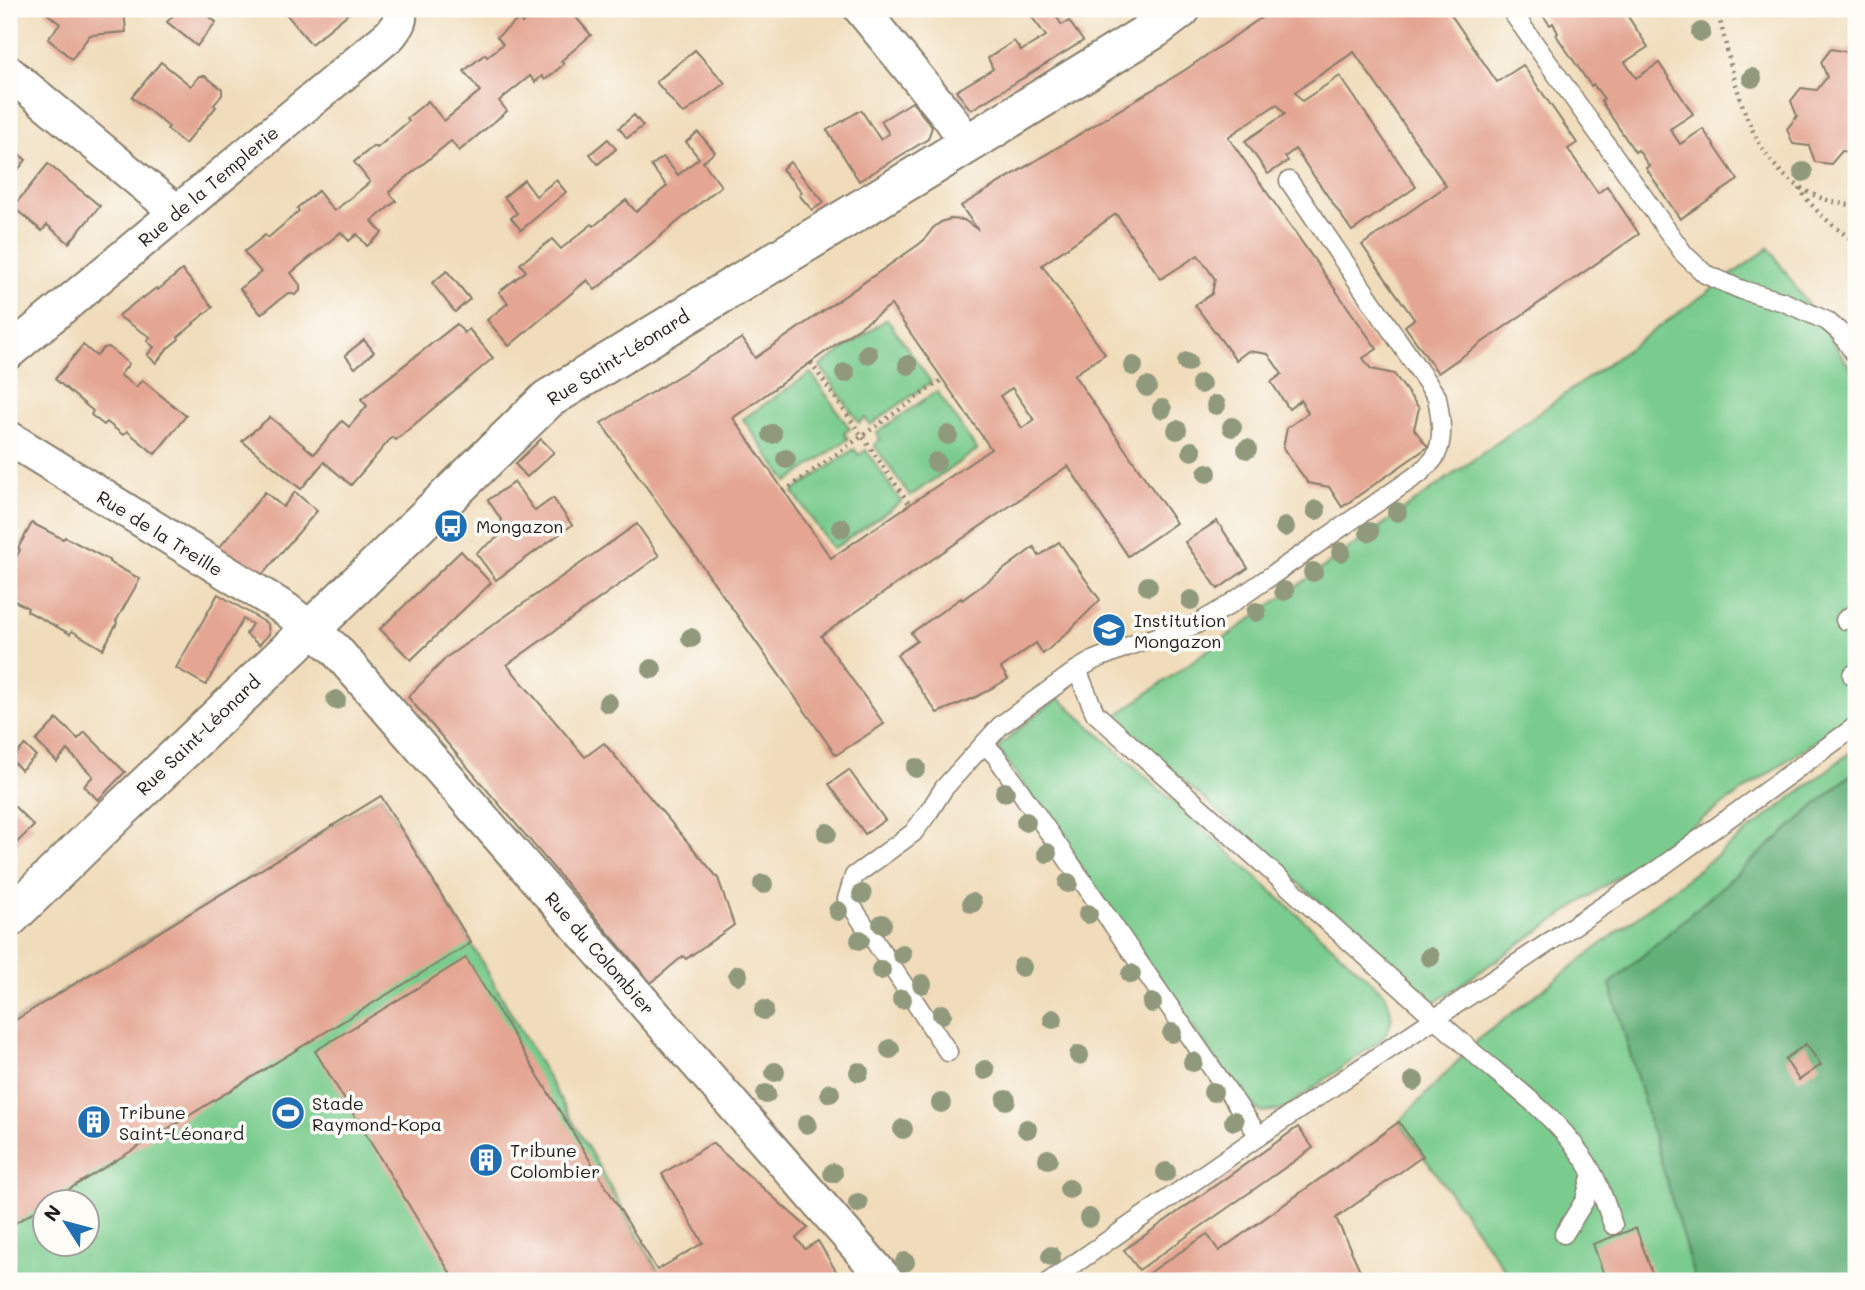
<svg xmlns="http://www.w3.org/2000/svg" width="1865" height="1290" viewBox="0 0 1865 1290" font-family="Mali,sans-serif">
	<rect width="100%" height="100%" fill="#fdfcf7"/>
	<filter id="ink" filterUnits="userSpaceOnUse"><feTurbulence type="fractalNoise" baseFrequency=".0143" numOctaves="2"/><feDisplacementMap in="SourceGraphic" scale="14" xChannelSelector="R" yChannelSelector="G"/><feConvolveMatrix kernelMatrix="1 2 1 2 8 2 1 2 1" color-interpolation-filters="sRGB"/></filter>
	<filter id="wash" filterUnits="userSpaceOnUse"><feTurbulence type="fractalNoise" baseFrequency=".00686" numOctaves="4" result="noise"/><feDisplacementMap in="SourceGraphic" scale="28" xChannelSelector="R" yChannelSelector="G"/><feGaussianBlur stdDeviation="1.57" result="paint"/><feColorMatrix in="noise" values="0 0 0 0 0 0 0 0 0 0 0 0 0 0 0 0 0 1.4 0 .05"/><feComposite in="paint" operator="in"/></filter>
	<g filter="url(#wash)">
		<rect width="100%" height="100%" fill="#f0dcba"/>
		<g fill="#7acc8e" stroke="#4b7455" stroke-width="2" fill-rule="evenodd">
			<path d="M1769,248L1856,376V713L1434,1003L1297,882L1273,863L1247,837L1113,718Z"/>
			<path d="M887,319L931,382L870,425L865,418L859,423L820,366Z"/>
			<path d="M811,373L850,429L844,433L848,439L787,482L743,419Z"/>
			<path d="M937,391L977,450L910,496L874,445L880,440L876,433Z"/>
			<path d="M854,449L859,455L866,450L901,502L833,549L793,492Z"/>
			<path d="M1059,698L1385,994C1394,1014 1395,1026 1378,1042L1282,1110L1262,1112L1246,1103L998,748L1029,720Z"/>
			<path d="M1856,748V1281H1513L1399,1122L1481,1037Z"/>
			<path d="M381,796L471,943L664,1281H9V1024ZM46,1202H88V1244H46Z"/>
		</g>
		<path fill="#63b079" stroke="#40664a" stroke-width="2" d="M1856,770V1281H1693L1694,1277L1610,984Z"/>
		<g id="blocks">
			<g fill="#e4a693" fill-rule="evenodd">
				<path d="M46,9H124L126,32L90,35L72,59L48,39L60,24L44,11Z"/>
				<path d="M178,9H200L216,22L197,46L167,22Z"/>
				<path d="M282,9H354L311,44Z"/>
				<path d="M539,9H569L591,35L561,61L564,64L545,80L542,76L535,82L530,76L499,101L507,111L459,151L451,141L389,192L396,201L372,221L382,233L367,246L357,234L349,241L341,232L291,273L300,285V291L295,295L288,293L261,314L240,289L261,272L244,252L265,235L268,238L283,225L299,211L297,208L318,191L334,211L370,182L354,162L374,146L377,148L409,121L407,118L428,101L444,121L480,91L464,71L485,54L487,57L503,44L497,37L519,19L522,23Z"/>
				<path d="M1026,9H1051L1062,25L1069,21L1083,41L971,110L956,91L993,69L988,58L1014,41L1021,51L1046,36Z"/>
				<path d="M1274,9H1447L1497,82L1523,65L1577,143L1568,149L1598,193L1607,186L1639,234L1438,373L1405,326L1414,319L1362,245L1446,186L1354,52L1295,92L1302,101L1340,76L1416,187L1352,231L1295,149L1285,157L1288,161L1268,174L1245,141L1285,114L1277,104L1228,137L1377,349L1363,358L1371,369L1394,374L1419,408L1414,429L1428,447L1342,507L1329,487L1308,483L1283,448L1287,428L1308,413L1301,400L1289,409L1271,382L1282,374L1268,354L1248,351L1236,360L1195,305L1212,294L1215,279L1198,255L1161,279L1116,214L1042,265L1105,354L1074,375L1176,523L1128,556L1068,466L821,636L884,724L836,755L601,423L742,338L755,358L918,245L924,240L933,228L941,222L950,219L964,220L978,230L961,206L1185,70ZM891,305L991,449L831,558L733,418ZM1012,388L1034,420L1022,428L1000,396Z"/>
				<path d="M1538,9H1590L1592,12L1596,9H1623L1648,47L1625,62L1636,78L1659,63L1693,114L1670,129L1680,144L1703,129L1738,180L1680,219L1646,168L1649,166L1638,150L1635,152L1601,101L1604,99L1593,84L1591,86L1556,35L1558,33L1553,23L1550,25Z"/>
				<path d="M1856,40V153L1842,151L1831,164L1815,162L1809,146L1793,144L1787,129L1797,116L1791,101L1801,88L1817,90L1827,77L1821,62L1831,49L1847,52Z"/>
				<path d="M695,50L725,83L683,114L656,82Z"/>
				<path d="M161,62L191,86L199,76H205L222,89V95L214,105L216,107L185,144L167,129L169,127L132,97Z"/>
				<path d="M912,102L932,127L928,139L859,181L827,130L861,110L880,139L889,134L881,121Z"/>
				<path d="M634,115L643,126L627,138L619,128Z"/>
				<path d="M698,132L715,152L703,162L721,186L595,290L587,280L509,346L487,320L508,303L499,292L526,271L520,264L552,239L561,249L592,224L594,226L626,200L636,212L667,186L651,166L663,157L678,175L699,158L686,142Z"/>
				<path d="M608,139L616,149L598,164L590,154Z"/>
				<path d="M9,146L26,160L9,181Z"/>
				<path d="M790,162L824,202L812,210L799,195L802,192L782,169Z"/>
				<path d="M48,164L100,206L69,243L47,225L42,231L13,207Z"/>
				<path d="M524,180L536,196L556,180L566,192L521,230L511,218L517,213L504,197Z"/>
				<path d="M182,270L213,307L193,323L194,324L178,337L179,339L168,348L156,363L147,355L154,347L147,341L150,337L118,316L141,298L142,299L156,288L158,290Z"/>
				<path d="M447,271L470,299L455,312L432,283Z"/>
				<path d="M457,324L464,333L469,329L493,358L396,440L392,437L351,485L324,462L301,489L242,441L270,417L314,454L342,421L349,427L367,406L361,399Z"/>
				<path d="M364,340L374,352L355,368L345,355Z"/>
				<path d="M83,345L96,356L104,348L109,347L129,364L120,375L136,387L142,380L186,416L155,454L127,431L123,435L107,422L104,425L91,415L93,411L55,379Z"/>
				<path d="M541,439L554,452L527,477L515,464Z"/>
				<path d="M514,482L535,511L553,498L572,525L496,580L476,553L508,530L488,500Z"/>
				<path d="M265,492L283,507L295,492L317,511L262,575L219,548Z"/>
				<path d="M1217,521L1248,568L1218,589L1185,542Z"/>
				<path d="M32,523L63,539L65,537L109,560V562L140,579L116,621L117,623L103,649L72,631L70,634L27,611L28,608L9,598V566H11L20,550L18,548Z"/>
				<path d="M637,524L659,556L507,665L585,757L604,743L718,878L734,925L686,959L683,956L651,983L408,697L447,657Z"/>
				<path d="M1059,542L1100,600L1066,634L1043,654L1036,643L1001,668L1008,679L976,697L937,713L897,655L917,641L911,633L961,598L962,600L1034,547L1039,556Z"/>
				<path d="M461,551L491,583L411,660L380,629Z"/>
				<path d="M218,594L268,624L269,634L259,645L246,634L252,624L243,619L206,685L176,668Z"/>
				<path d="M57,719L78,739L85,732L125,772L98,800L84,786L93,776L67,750L57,762L36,741Z"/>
				<path d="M25,745L36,756L21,770L11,759Z"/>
				<path d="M849,770L885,820L865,834L829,784Z"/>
				<path d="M381,796L471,943L48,1202H46V1204L9,1227V1024Z"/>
				<path d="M9,801L34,826L9,850Z"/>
				<path d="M466,958L657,1270L703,1243L662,1174L712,1143L808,1228L796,1238L805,1249L818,1241L842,1281H455L315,1051Z"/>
				<path d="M1806,1044L1821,1065L1799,1080L1785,1059Z"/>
				<path d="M1399,1122L1423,1156L1336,1218L1365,1281H1137L1207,1234L1219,1251Z"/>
				<path d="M1298,1127L1313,1148L1139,1270L1124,1250Z"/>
				<path d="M1636,1228L1655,1281H1606L1593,1244Z"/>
			</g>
		</g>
	</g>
	<g filter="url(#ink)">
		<use href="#blocks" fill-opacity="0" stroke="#867c6b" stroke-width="2"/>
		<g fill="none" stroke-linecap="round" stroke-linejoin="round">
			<g stroke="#867c6b" stroke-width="21">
				<g id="service">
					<path d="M1510,9L1684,254L1705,274L1742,290L1784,302L1827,321L1841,333L1856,356"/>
					<path d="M1845,620L1856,612"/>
					<path d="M1077,670L1095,713L1476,1055C1513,1086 1555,1116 1582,1156C1597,1176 1605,1202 1613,1225"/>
					<path d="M1852,675L1856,678"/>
					<path d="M984,744L996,756L1259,1136L1050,1281"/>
					<path d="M948,1052L847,899L854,876L913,833L928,813L944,788L1001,725L1077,670L1094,660L1134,644L1195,625L1226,607L1420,473C1425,467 1433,462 1436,455C1445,437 1440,415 1437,397L1289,181"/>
					<path d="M1259,1136L1657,870L1856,726"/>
					<path d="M1564,1234L1585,1200L1592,1173"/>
				</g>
			</g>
			<g stroke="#867c6b" stroke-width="37">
				<g id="minor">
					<path d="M861,9L950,118L967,144"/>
					<path d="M9,73L177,212"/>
					<path d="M9,352L390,35C397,26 402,20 399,9"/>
					<path d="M9,438L287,610L335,649L887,1281"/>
				</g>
			</g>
			<g stroke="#867c6b" stroke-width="42">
				<path id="tertiary" d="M9,918L115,815L337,604L548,399L937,163L1156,28L1181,9"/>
			</g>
			<g stroke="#867c6b" stroke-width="4.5" stroke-dasharray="2 5" stroke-linecap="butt">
				<path d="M1665,9L1676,11L1686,9"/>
				<path d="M1717,9C1739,93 1749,194 1856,206"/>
				<path d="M1799,188C1815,213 1833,225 1856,243"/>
				<path d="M811,363L910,505"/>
				<path d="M784,491L943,379"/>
			</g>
			<use href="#service" stroke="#fff" stroke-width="18"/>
			<use href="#minor" stroke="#fff" stroke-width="33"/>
			<use href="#tertiary" stroke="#fff" stroke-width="38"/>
		</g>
		<g fill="#90997c">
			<circle cx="1701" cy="32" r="10"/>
			<circle cx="1752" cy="78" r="10"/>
			<circle cx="1803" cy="172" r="10"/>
			<circle cx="868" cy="354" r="10"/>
			<circle cx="1187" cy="362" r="10"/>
			<circle cx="908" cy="365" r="10"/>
			<circle cx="1133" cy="366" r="10"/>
			<circle cx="845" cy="373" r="10"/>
			<circle cx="1201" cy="384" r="10"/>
			<circle cx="1147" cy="387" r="10"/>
			<circle cx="1216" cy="405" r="10"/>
			<circle cx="1162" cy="409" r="10"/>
			<circle cx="1232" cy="427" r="10"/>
			<circle cx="1177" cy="430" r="10"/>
			<circle cx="772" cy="434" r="10"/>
			<circle cx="948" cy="435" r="10"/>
			<circle cx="1247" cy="449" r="10"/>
			<circle cx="1192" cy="451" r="10"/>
			<circle cx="786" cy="459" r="10"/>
			<circle cx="936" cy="462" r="10"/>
			<circle cx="1207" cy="473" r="10"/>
			<circle cx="1316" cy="510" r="10"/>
			<circle cx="1397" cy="512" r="10"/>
			<circle cx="1285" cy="527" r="10"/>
			<circle cx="841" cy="528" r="10"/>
			<circle cx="1369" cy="532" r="10"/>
			<circle cx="1341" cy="552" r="10"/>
			<circle cx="1313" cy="572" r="10"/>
			<circle cx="1148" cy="586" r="10"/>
			<circle cx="1284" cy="591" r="10"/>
			<circle cx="1191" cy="600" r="10"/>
			<circle cx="1256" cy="612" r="10"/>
			<circle cx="691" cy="638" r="10"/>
			<circle cx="652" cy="669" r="10"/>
			<circle cx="336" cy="700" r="10"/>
			<circle cx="608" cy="703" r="10"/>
			<circle cx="916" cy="768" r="10"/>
			<circle cx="1005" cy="792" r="10"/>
			<circle cx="1026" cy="822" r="10"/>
			<circle cx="827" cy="833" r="10"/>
			<circle cx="1047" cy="853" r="10"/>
			<circle cx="1068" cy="883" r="10"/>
			<circle cx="763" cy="884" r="10"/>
			<circle cx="862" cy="894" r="10"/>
			<circle cx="972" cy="903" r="10"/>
			<circle cx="838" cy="911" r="10"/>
			<circle cx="1088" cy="914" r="10"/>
			<circle cx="882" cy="924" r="10"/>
			<circle cx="860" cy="940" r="10"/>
			<circle cx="902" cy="954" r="10"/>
			<circle cx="1430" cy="957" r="10"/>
			<circle cx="1022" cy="967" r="10"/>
			<circle cx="881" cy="970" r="10"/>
			<circle cx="1131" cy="974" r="10"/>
			<circle cx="738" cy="975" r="10"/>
			<circle cx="922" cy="984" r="10"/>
			<circle cx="902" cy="999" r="10"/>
			<circle cx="1152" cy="1003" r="10"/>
			<circle cx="764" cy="1010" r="10"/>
			<circle cx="942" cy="1014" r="10"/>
			<circle cx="1053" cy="1019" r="10"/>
			<circle cx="1172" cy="1033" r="10"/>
			<circle cx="890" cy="1049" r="10"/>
			<circle cx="1079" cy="1055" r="10"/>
			<circle cx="1193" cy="1062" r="10"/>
			<circle cx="985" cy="1070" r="10"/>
			<circle cx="775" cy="1072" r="10"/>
			<circle cx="859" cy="1072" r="10"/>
			<circle cx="1414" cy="1081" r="10"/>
			<circle cx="1213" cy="1092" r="10"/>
			<circle cx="830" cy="1093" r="10"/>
			<circle cx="766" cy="1094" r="10"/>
			<circle cx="1006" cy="1100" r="10"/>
			<circle cx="941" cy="1103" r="10"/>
			<circle cx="1234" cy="1121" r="10"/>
			<circle cx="807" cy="1124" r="10"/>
			<circle cx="903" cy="1129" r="10"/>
			<circle cx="1027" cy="1129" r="10"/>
			<circle cx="1048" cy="1159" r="10"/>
			<circle cx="1166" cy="1172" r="10"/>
			<circle cx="833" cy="1173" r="10"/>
			<circle cx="1069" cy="1189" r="10"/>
			<circle cx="858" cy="1203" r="10"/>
			<circle cx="1089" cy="1218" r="10"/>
			<circle cx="1051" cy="1256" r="10"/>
			<circle cx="905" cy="1262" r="10"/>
		</g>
	</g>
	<defs>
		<g id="bus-disc" transform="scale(1.75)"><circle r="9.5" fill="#1f6fb2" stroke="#fdfcf7"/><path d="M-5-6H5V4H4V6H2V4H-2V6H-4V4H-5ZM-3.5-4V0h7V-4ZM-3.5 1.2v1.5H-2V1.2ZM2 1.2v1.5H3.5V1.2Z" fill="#fff"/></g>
		<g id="school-disc" transform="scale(1.75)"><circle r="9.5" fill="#1f6fb2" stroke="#fdfcf7"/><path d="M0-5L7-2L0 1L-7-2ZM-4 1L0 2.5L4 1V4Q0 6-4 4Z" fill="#fff"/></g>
		<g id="stadium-disc" transform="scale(1.75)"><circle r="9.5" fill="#1f6fb2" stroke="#fdfcf7"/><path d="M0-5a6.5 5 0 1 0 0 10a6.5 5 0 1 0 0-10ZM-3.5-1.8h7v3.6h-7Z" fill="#fff"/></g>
		<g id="building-disc" transform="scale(1.75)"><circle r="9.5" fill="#1f6fb2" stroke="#fdfcf7"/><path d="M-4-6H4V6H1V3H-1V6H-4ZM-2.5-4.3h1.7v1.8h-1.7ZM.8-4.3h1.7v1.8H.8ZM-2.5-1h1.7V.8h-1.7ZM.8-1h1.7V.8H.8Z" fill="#fff"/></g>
	</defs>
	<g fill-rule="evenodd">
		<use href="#bus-disc" x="451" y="526"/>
		<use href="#school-disc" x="1109" y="630"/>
		<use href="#stadium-disc" x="288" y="1113"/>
		<use href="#building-disc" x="94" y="1122"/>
		<use href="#building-disc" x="486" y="1160"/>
	</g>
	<g text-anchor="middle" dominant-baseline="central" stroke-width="7" stroke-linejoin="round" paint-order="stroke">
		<g font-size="18" fill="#1c1c1c" stroke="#fdfcf7">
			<text transform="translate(208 186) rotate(-40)">Rue de la Templerie</text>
			<text transform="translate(618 357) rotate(-32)">Rue Saint-Léonard</text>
			<text transform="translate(160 533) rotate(32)">Rue de la Treille</text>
			<text transform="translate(198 735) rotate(-44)">Rue Saint-Léonard</text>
			<text transform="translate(600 953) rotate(49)">Rue du Colombier</text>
		</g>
		<g font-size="18" fill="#1c1c1c" stroke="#fdfcf7" text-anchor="start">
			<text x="476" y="526">Mongazon</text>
			<text x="1134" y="620">Institution<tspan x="1134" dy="21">Mongazon</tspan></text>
			<text x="312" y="1103">Stade<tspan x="312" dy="21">Raymond-Kopa</tspan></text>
			<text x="119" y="1112">Tribune<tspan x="119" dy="21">Saint-Léonard</tspan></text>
			<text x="510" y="1150">Tribune<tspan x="510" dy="21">Colombier</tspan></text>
		</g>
	</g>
	<rect width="1865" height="1290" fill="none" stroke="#fdfcf7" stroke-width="35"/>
	<g transform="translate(66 1223) rotate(306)"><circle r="33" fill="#fdfcf7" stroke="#a3a29f" stroke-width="2"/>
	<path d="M0-5L12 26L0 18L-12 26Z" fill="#1f6fb2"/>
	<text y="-10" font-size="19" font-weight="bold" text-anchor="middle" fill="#1c1c1c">N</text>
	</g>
</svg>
